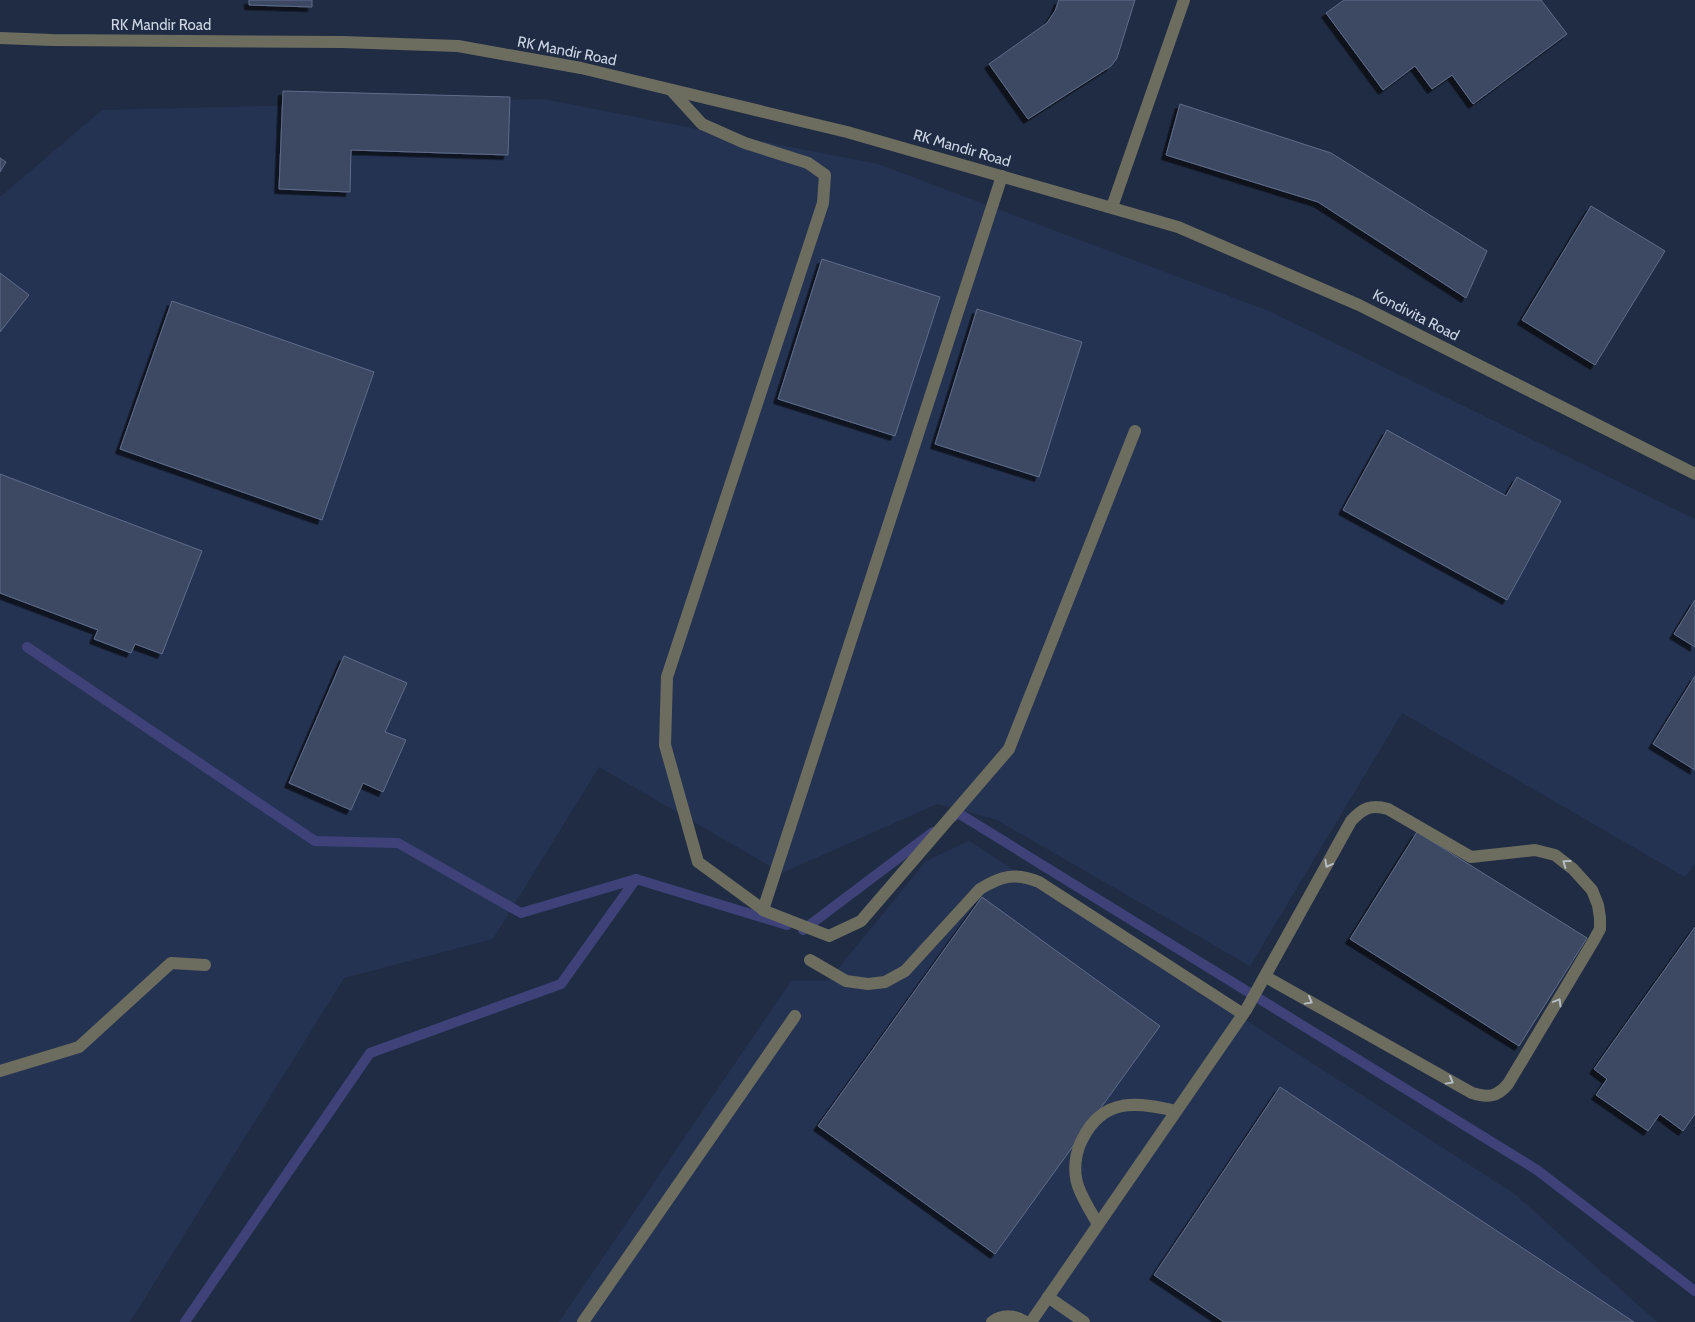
<svg xmlns="http://www.w3.org/2000/svg" width="1695" height="1322" viewBox="0 0 1695 1322" font-family="Cabin,sans-serif">
	<defs>
		<filter id="shadow"><feDropShadow dx="-4.5" dy="4.5" stdDeviation="0" flood-color="#0009"/></filter>
	</defs>
	<rect width="100%" height="100%" fill="#202c44"/>
	<g fill="#253352">
		<path d="M543,99L878,164L1269,311L1695,519V864L1685,877L1402,713L1250,966L995,819L937,804L782,873L599,767L493,939L344,978L130,1322H0V197L102,110Z"/>
		<path d="M969,841L1516,1195L1657,1322H559L791,981H828L926,861Z"/>
	</g>
	<g fill="none" stroke-linecap="round" stroke-linejoin="round">
		<g stroke="#3e4278" stroke-width="10">
			<path d="M27,647L315,841L398,843L521,913L636,879"/>
			<path d="M950,819L958,813L1537,1170L1695,1291"/>
			<path d="M803,930L933,832"/>
			<path d="M185,1322L370,1053L561,984L636,879L787,925"/>
		</g>
	</g>
	<g fill="#3c4964" stroke="#5f6c89" filter="url(#shadow)">
		<path d="M249,0H312V7L249,5Z"/>
		<path d="M1059,0H1135L1117,58L1111,66L1028,119L989,64L1047,23L1055,11Z"/>
		<path d="M1344,0H1541L1567,34L1473,104L1452,75L1432,89L1415,66L1383,90L1326,13Z"/>
		<path d="M283,91L510,97L508,155L351,150L350,192L279,189Z"/>
		<path d="M1180,104L1331,153L1487,251L1466,298L1318,202L1166,155Z"/>
		<path d="M0,158L6,162L0,172Z"/>
		<path d="M1591,206L1665,251L1595,365L1522,320Z"/>
		<path d="M822,259L940,297L895,436L778,399Z"/>
		<path d="M0,273L29,295L0,332Z"/>
		<path d="M172,301L374,372L322,520L120,449Z"/>
		<path d="M977,309L1082,342L1039,477L935,444Z"/>
		<path d="M1387,430L1506,496L1517,477L1561,501L1507,600L1343,510Z"/>
		<path d="M0,474L202,551L162,654L135,644L131,653L94,639L98,630L0,593Z"/>
		<path d="M1695,600V647L1674,634Z"/>
		<path d="M344,656L407,683L385,732L406,740L383,792L363,783L351,810L289,783Z"/>
		<path d="M1695,676V770L1653,744Z"/>
		<path d="M1417,832L1587,938L1519,1046L1350,939Z"/>
		<path d="M982,897L1160,1026L995,1254L818,1126Z"/>
		<path d="M1695,927V1114L1683,1131L1660,1114L1648,1131L1596,1095L1607,1079L1594,1069Z"/>
		<path d="M1280,1087L1634,1322H1224L1154,1275Z"/>
	</g>
	<g fill="none" stroke-linecap="round" stroke-linejoin="round">
		<g stroke="#6c6d5f" stroke-width="12">
			<path d="M0,38L52,40L342,42L458,46L581,68L847,132L1178,227L1359,305L1695,474"/>
			<path d="M671,90L702,124L745,143L808,163L825,175L823,203L667,677L665,745L698,862L765,911L829,936L861,921L1009,749L1135,431"/>
			<path d="M1112,207L1184,0"/>
			<path d="M763,910L1002,176"/>
			<path d="M810,960L846,981L868,984L885,982L905,971L980,889C1001,876 1016,872 1039,882L1243,1014"/>
			<path d="M0,1071L79,1047L171,963L205,965"/>
			<path d="M1098,1224C1091,1212 1083,1200 1078,1186C1073,1171 1075,1152 1083,1138C1104,1097 1138,1102 1176,1111"/>
			<path d="M1048,1297L1084,1322"/>
			<path d="M583,1322L795,1016"/>
			<path d="M992,1322C1002,1314 1016,1315 1026,1322"/>
			<path d="M1031,1322L1246,1010L1351,821C1363,808 1371,804 1388,809L1471,857L1535,850L1555,855L1573,869L1592,890L1598,905L1600,918V929L1594,940L1508,1084C1497,1097 1488,1098 1472,1093L1266,977"/>
		</g>
	</g>
	<defs><path id="oneway-chevron" d="M-2-3.5L2.5 0L-2 3.5" fill="none" stroke-width="1.6" stroke-linecap="round" stroke-linejoin="round" transform="scale(1.25)"/></defs>
	<g stroke="#b6bcc4">
		<use href="#oneway-chevron" transform="translate(1566 863) rotate(-144)"/>
		<use href="#oneway-chevron" transform="translate(1328 864) rotate(118)"/>
		<use href="#oneway-chevron" transform="translate(1309 1001) rotate(29)"/>
		<use href="#oneway-chevron" transform="translate(1558 1002) rotate(-59)"/>
		<use href="#oneway-chevron" transform="translate(1450 1081) rotate(29)"/>
	</g>
	<g text-anchor="middle" dominant-baseline="central" stroke-width="4.5" stroke-linejoin="round" paint-order="stroke">
		<g font-size="15" fill="#ced6e6" stroke="#202c44">
			<text x="161" y="25">RK Mandir Road</text>
			<text transform="translate(567 51) rotate(11)">RK Mandir Road</text>
			<text transform="translate(962 148) rotate(16)">RK Mandir Road</text>
			<text transform="translate(1416 315) rotate(27)">Kondivita Road</text>
		</g>
	</g>
</svg>
